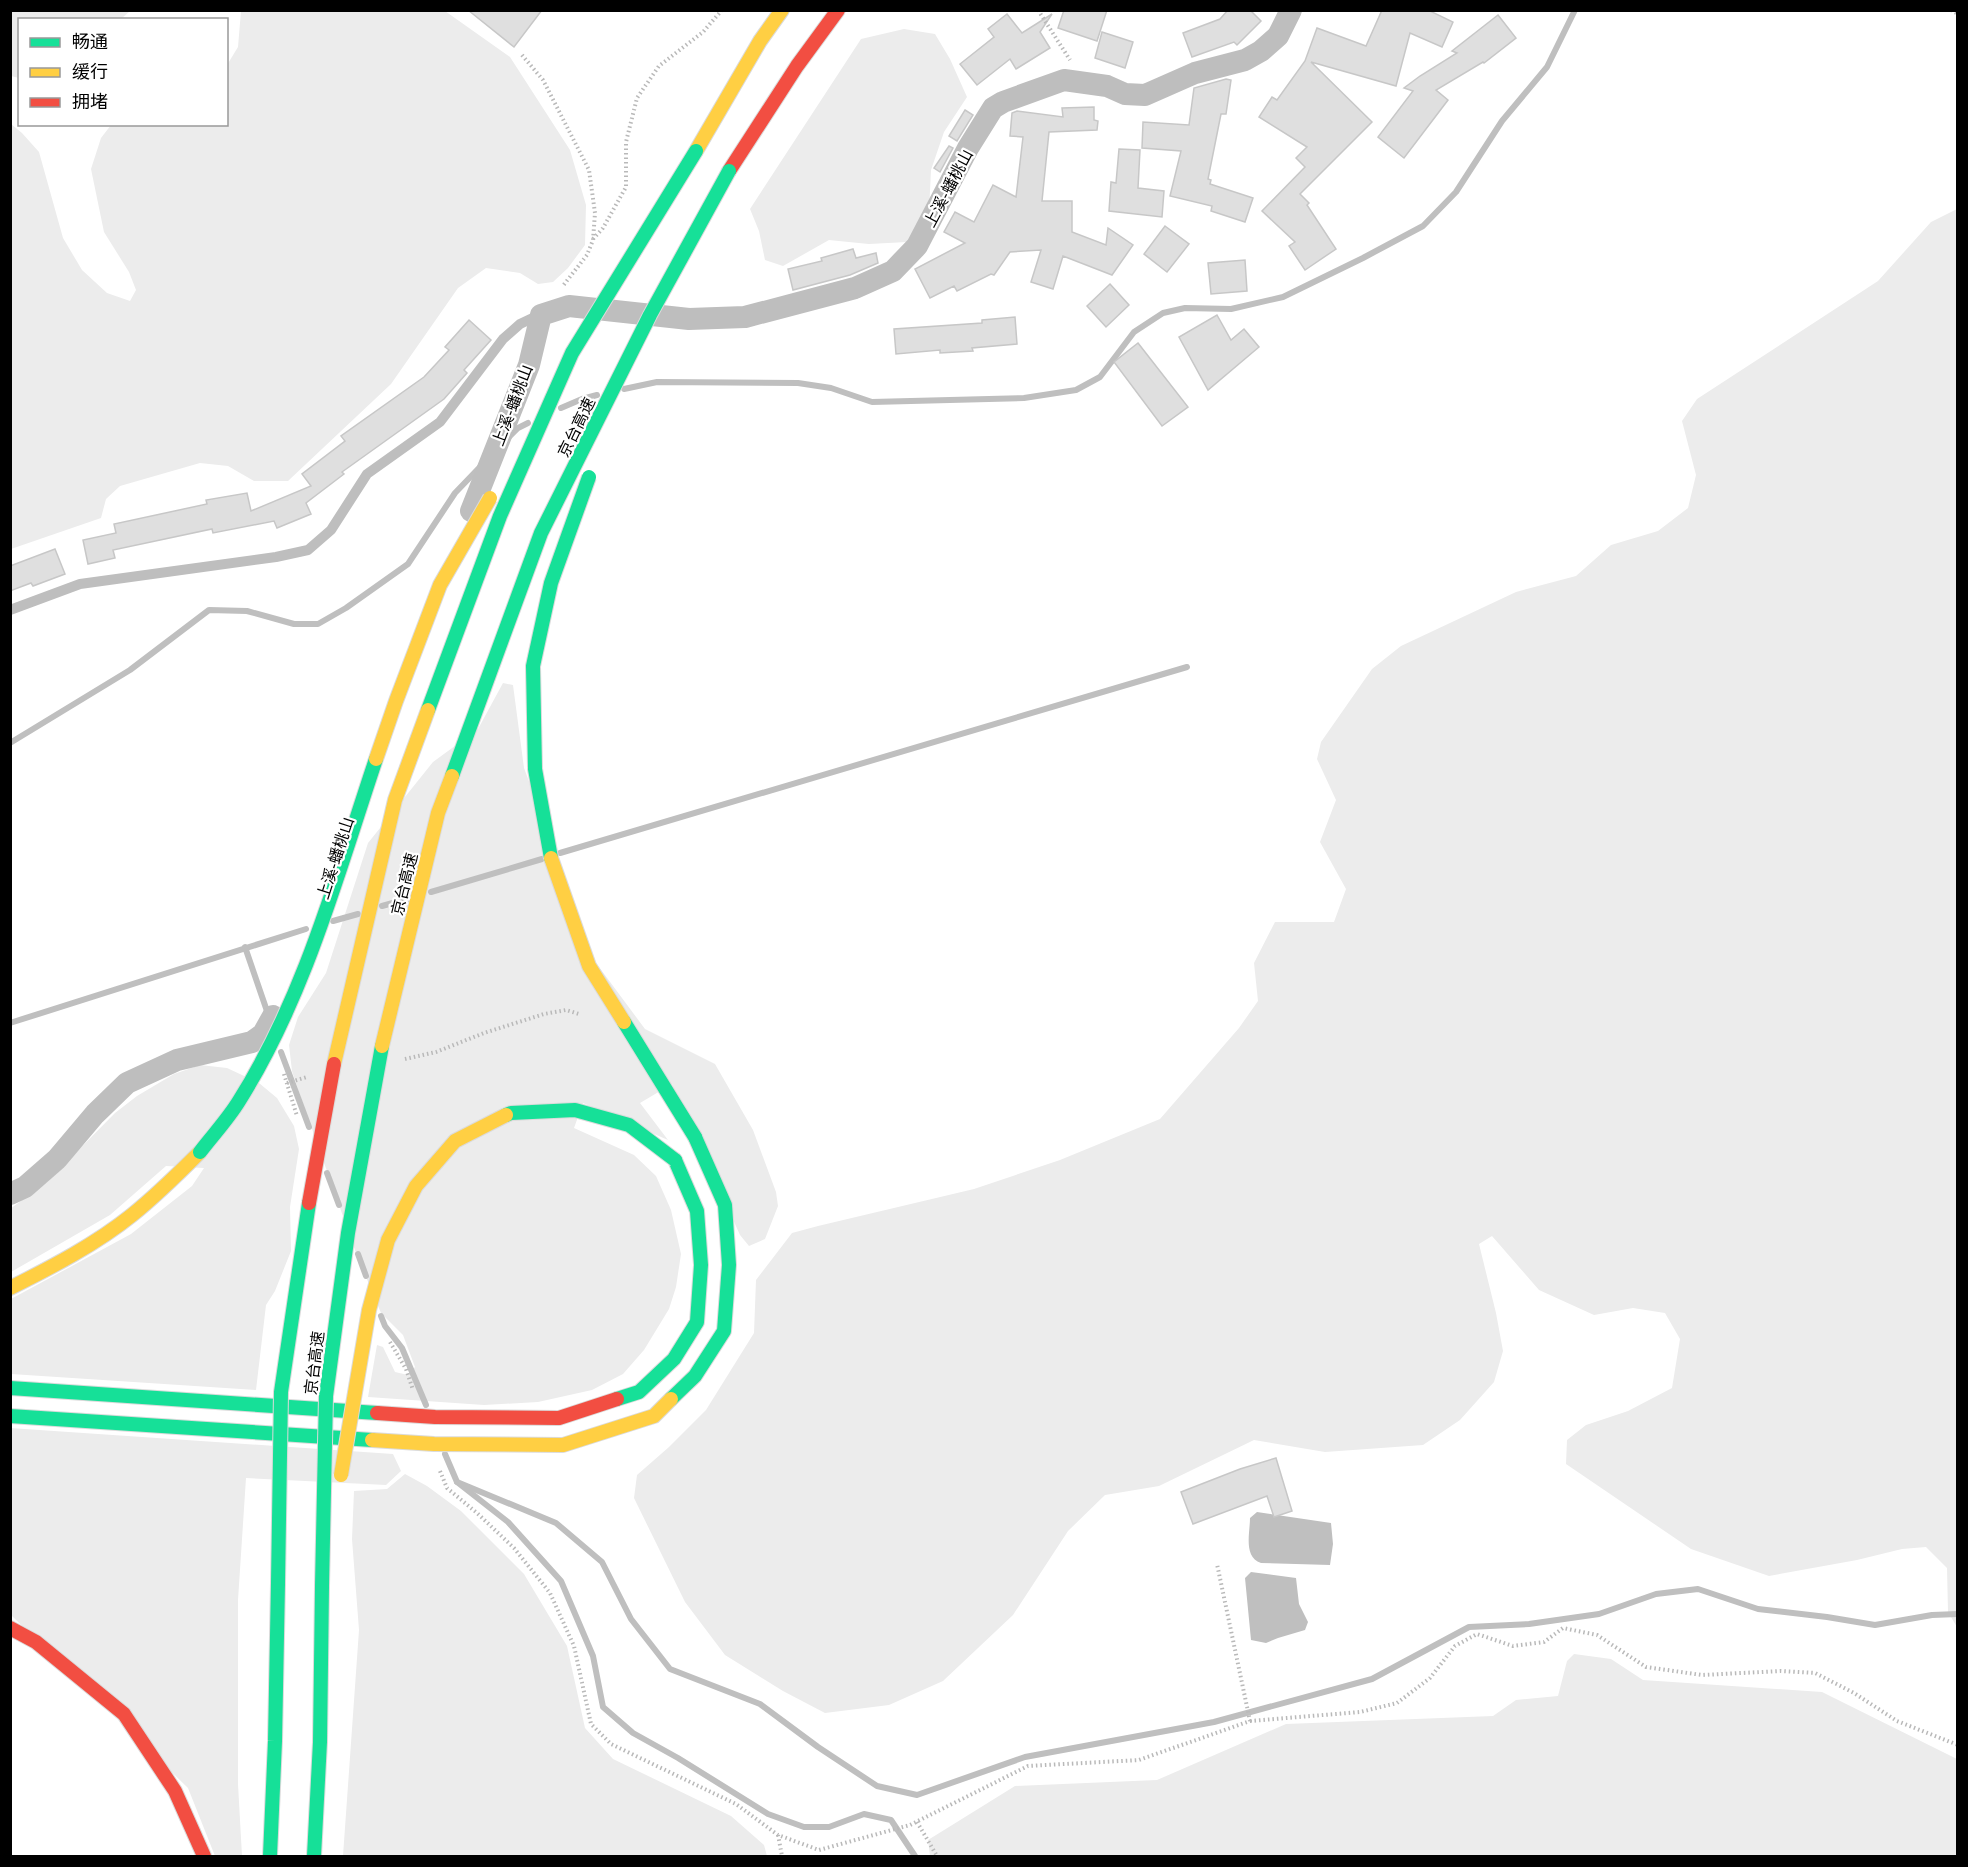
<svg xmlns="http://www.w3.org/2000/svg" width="1968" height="1867" viewBox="0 0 1968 1867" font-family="'Noto Sans','Noto Sans SC',sans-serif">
	<rect width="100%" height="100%" fill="#fff"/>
	<g fill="#ececec">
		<path d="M11,10H130V11L121,19L20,20L19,78L11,76Z"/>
		<path d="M241,11H445L510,57L570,150L586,205L585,245L568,268L553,282L538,284L520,273L486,268L458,288L391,384L288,481H254L228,466L200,463L120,486L106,499L101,518L11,549V124L22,133L39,152L63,238L82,270L107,293L130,301L136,290L129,272L104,232L91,169L101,138L111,125L226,124L227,65L238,47Z"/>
		<path d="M904,29L935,34L950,59L967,97L944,132L931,170L929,212L907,242L869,244L829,240L783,266L765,260L759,231L750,209L861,39Z"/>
		<path d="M1957,209V1627L1948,1612L1947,1568L1926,1547L1902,1549L1857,1560L1769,1576L1691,1549L1566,1464L1567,1440L1586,1425L1628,1411L1672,1388L1680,1339L1665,1313L1633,1308L1594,1315L1539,1290L1492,1236L1479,1244L1496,1313L1503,1351L1494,1382L1460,1420L1423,1445L1325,1452L1254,1440L1159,1486L1105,1495L1068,1531L1013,1615L943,1681L889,1705L825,1713L783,1691L725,1655L685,1602L634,1498L637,1475L669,1447L706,1410L754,1333L756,1280L792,1233L818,1226L974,1189L1060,1160L1160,1119L1239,1028L1258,1001L1254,963L1275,922H1334L1346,889L1320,842L1336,800L1317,759L1321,742L1372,669L1401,646L1516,592L1576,576L1611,545L1658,531L1688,508L1696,475L1682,421L1697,399L1878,281L1931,222Z"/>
		<path d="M503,683L513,685L524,768L596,963L645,1029L715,1064L753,1130L776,1192L778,1206L765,1239L749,1246L740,1235L672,1084L640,1103L668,1140L583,1103L574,1128L634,1155L656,1176L671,1210L681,1254L676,1287L669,1309L644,1350L623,1374L592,1390L538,1402L484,1405L368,1397L377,1345L383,1347L395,1372L408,1375L415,1367L403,1335L381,1313L356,1253L300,1095L292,1071L289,1045L298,1017L326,973L368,843L433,762L478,729Z"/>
		<path d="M200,1065L227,1068L259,1083L277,1098L294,1126L299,1149L290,1207L291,1251L275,1291L266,1305L256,1390L11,1374V1299L131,1234L192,1186L204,1168L166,1166L110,1215L11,1272L10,1209L47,1182L115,1113L137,1096L174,1074Z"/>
		<path d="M10,1428L393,1454L401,1471L386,1485L246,1478L238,1600V1784L242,1856H215L188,1788L11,1615Z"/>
		<path d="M405,1474L427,1486L461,1511L524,1574L567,1646L585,1728L613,1759L731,1816L764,1845L767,1856H343L359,1630L352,1539L354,1491L387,1489Z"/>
		<path d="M1574,1654L1611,1659L1643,1680L1822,1692L1957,1759V1856H930L928,1840L1015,1786L1157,1780L1286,1724L1493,1716L1516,1700L1558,1696L1567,1661Z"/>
	</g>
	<g fill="#bfbfbf">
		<path d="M1257,1512L1331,1523L1333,1544L1330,1565L1261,1563C1243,1557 1250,1533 1250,1518Z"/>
		<path d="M1251,1572L1296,1578L1299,1604L1308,1622L1305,1630L1278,1638L1266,1643L1251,1640L1245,1578Z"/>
	</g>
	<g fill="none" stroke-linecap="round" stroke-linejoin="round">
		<g stroke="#bfbfbf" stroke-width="6">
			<path d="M624,389L657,382L798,383L831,388L872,402L1024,398L1076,390L1100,377L1134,332L1163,313L1185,308L1231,309L1283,297L1363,258L1423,226L1456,192L1502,121L1547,67L1575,10"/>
			<path d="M561,408L582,399L597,395"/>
			<path d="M509,437L518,428L528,423"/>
			<path d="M10,743L130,670L209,610L247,611L294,624H318L346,608L408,564L455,493L479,468"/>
			<path d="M560,853L1187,667"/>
			<path d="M431,892L542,859"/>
			<path d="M382,906L407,899"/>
			<path d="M333,921L358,914"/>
			<path d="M245,947L268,1014"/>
			<path d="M10,1023L306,929"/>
			<path d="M281,1052L309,1127"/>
			<path d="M327,1173L339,1205"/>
			<path d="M358,1254L366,1276"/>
			<path d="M381,1316L385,1326L402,1348L426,1405"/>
			<path d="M445,1454L457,1482L508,1522L561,1581L593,1656L603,1707L633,1733L678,1758L768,1814L804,1827H829L864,1814L891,1820L915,1856"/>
			<path d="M457,1482L556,1523L602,1562L631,1619L670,1669L760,1704L818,1747L877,1786L917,1795L1025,1757L1214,1722L1372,1679L1469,1627L1529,1624L1599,1614L1656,1594L1698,1589L1758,1609L1827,1617L1875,1625L1932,1615L1958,1614"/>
		</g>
	</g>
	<g fill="#dfdfdf" stroke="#c7c7c7" stroke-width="1.5">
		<path d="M468,10H542L514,47Z"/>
		<path d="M1064,10H1107L1097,41L1058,28Z"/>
		<path d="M1228,10H1250L1261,21L1237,45L1234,42L1192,57L1183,33L1220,19Z"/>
		<path d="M1382,10H1428L1453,22L1442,47L1410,33L1396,86L1311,62L1372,122L1300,194L1309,203L1307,205L1336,249L1305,270L1289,246L1295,242L1262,211L1305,167L1296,158L1307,147L1259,117L1272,97L1277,100L1305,61L1317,28L1366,46Z"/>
		<path d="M1007,14L1022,33L1052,14L1040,32L1050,48L1016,69L1010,59L977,85L960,64L994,37L988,29Z"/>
		<path d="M1498,15L1516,38L1484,63L1483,62L1436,90L1448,100L1404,158L1378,137L1413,91L1404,88L1420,76L1457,53L1452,51Z"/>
		<path d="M1102,32L1133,42L1125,68L1095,58Z"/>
		<path d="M1226,79L1231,80L1226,114H1221L1208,179L1211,180L1210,184L1253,198L1245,222L1211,211L1212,206L1170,196L1181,151L1142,148L1143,122L1189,125L1194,88Z"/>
		<path d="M1094,107V120L1098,121L1097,130L1049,132L1042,201H1072V232L1106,245L1108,228L1133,245L1112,275L1063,256L1053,289L1031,282L1041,250L1010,252L994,275L991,274L957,291L954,286L930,298L915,269L965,243L944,232L955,212L974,222L993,185L1016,197L1023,137L1010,136L1012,113L1017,111L1063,117L1062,108Z"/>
		<path d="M965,110L973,115L957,141L949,136Z"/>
		<path d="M949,146L953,148L940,172L934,168Z"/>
		<path d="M1119,149L1140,150L1138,188L1164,191L1162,217L1109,211L1111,182L1116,183Z"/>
		<path d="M1165,226L1189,244L1167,272L1144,254Z"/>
		<path d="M853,249L856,258L876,253L878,263L850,275L793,290L788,269L822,261L821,258Z"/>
		<path d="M1245,260L1247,291L1211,294L1208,263Z"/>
		<path d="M1110,284L1129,305L1106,327L1087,306Z"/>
		<path d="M1217,315L1231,340L1244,329L1259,347L1208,390L1179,337Z"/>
		<path d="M1015,317L1017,344L972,348L973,351L940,353V350L896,354L894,329L982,323V320Z"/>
		<path d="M469,320L491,340L464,370L467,373L444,399L342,472L344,474L306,503L311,514L277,528L274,521L213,533L212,529L113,550L115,558L88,564L83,540L116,533L114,524L207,504L206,500L247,493L251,511L311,486L302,474L345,441L341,436L424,377L449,350L445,347Z"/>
		<path d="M1138,343L1188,407L1162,426L1114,362Z"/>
		<path d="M55,549L65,574L33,586L31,583L10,591V566Z"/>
		<path d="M1276,1458L1292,1511L1274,1517L1267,1496L1193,1524L1181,1492L1240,1469Z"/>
	</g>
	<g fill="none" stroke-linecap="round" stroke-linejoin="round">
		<g stroke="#dbdbdb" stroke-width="16">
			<g id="fast">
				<path d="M10,1388L377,1413"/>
				<path d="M617,1399L639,1392L674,1359L697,1322L701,1265L697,1211L675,1160"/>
				<path d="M671,1399L695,1376L724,1331L729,1265L725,1205L695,1137"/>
				<path d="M10,1416L372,1440"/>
				<path d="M270,1856L275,1741L278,1583"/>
				<path d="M314,1856L320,1742L322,1586"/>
			</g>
		</g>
		<g stroke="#dbdbdb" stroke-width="16">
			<g id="slow">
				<path d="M696,151L760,41L782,10"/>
				<path d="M10,1288C52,1267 96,1244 132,1215C157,1195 178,1174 200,1152"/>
				<path d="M372,1440L434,1444L563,1445L654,1416L671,1399"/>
			</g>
		</g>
		<g stroke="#dbdbdb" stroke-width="16">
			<g id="jam">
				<path d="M729,171L797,66L838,10"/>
				<path d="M377,1413L435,1417L559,1418L617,1399"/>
				<path d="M10,1628L36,1642L124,1714L175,1791L204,1856"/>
			</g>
		</g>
		<g stroke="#b9b9b9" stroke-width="4" stroke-dasharray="1.5 3" stroke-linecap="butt">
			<path d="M1038,10L1070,60"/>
			<path d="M1951,10L1958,14"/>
			<path d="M522,55L543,80L589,170L595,213L593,240L587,255L562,287"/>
			<path d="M593,239L603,228L626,187V142L637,98L659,66L703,32L722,10"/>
			<path d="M405,1059L436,1052L484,1033L544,1014L566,1010L579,1014"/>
			<path d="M284,1074L297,1116"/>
			<path d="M287,1083L307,1077"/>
			<path d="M390,1342L406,1369L413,1390"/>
			<path d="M440,1471L447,1488L477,1513L514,1548L550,1593L574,1646L591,1724L611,1744L736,1804L778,1835L819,1850L910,1825L1028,1766L1139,1760L1250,1721L1217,1564"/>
			<path d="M1250,1721L1360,1712L1397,1703L1430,1678L1455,1646L1477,1634L1513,1646L1544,1642L1563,1628L1597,1635L1646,1667L1702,1675L1781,1671L1815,1673L1854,1693L1897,1721L1958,1745"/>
			<path d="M917,1822L937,1856"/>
			<path d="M778,1835L782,1856"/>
		</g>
		<path stroke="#bebebe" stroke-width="10" d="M10,610L80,584L276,557L308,550L331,530L367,474L440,422L503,339L520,324L539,315"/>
		<g stroke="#bebebe" stroke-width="22">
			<path d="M471,511L529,365L541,315L569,306L689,319L745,317L855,288L893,271L917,246L968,148L993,108L1003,102L1064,80L1107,86L1125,94L1145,95L1195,73L1245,60L1261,51L1278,36L1291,10"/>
			<path d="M10,1194L25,1187L57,1159L95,1114L127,1083L177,1060L252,1042L263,1034L273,1016"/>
		</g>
		<use href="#fast" stroke="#16e098" stroke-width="14"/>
		<use href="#slow" stroke="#ffcf43" stroke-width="14"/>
		<use href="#jam" stroke="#f24e42" stroke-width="14"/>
		<g stroke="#dbdbdb" stroke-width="16" stroke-linecap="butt">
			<g id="fast-bridge">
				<path d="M428,710L500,516L572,353L696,151"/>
				<path d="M452,776L541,533L650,315L729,171"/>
				<path d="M551,858L535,769L533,666L551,583L589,477"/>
				<path d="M624,1022L695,1137"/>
				<path d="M506,1115L511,1113L575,1110L629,1125L675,1160"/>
				<path d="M200,1152C213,1135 228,1119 239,1101C305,996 337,875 376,759"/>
				<path d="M278,1583L281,1392L309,1203"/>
				<path d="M322,1586L326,1396L348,1233L382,1046"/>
			</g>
		</g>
		<g stroke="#dbdbdb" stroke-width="16" stroke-linecap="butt">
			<g id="slow-bridge">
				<path d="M376,759L396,701L440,585L490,498"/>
				<path d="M551,858L589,966L624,1022"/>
				<path d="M382,1046L438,813L452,776"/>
				<path d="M334,1064L395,800L428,710"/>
				<path d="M341,1475L369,1310L388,1240L416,1186L455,1141L506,1115"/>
			</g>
		</g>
		<g stroke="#dbdbdb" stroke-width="16" stroke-linecap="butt">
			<path id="jam-bridge" d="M309,1203L334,1064"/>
		</g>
		<use href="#fast-bridge" stroke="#16e098" stroke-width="14"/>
		<use href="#slow-bridge" stroke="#ffcf43" stroke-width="14"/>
		<use href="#jam-bridge" stroke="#f24e42" stroke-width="14"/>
	</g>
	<g text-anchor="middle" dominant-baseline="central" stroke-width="4.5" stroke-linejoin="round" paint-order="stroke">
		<g font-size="16" fill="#000" stroke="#fff">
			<text transform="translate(948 188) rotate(-62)">上溪-蟠桃山</text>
			<text transform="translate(512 405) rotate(-69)">上溪-蟠桃山</text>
			<text transform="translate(576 427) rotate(-64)">京台高速</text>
			<text transform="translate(335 858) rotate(-72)">上溪-蟠桃山</text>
			<text transform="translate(404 884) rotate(-76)">京台高速</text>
			<text transform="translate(314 1363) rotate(-83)">京台高速</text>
		</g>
	</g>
	<rect width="1968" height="1867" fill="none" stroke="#000000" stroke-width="24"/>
	<rect x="18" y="18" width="210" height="108" fill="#ffffff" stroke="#999999" stroke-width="1.5"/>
	<rect x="30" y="38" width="30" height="9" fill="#16e098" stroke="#999999" stroke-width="1.5"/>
	<text x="72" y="48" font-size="18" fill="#000000">畅通</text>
	<rect x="30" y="68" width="30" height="9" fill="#ffcf43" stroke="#999999" stroke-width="1.5"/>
	<text x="72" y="78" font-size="18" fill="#000000">缓行</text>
	<rect x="30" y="98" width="30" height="9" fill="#f24e42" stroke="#999999" stroke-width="1.5"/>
	<text x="72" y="108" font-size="18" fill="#000000">拥堵</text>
</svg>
